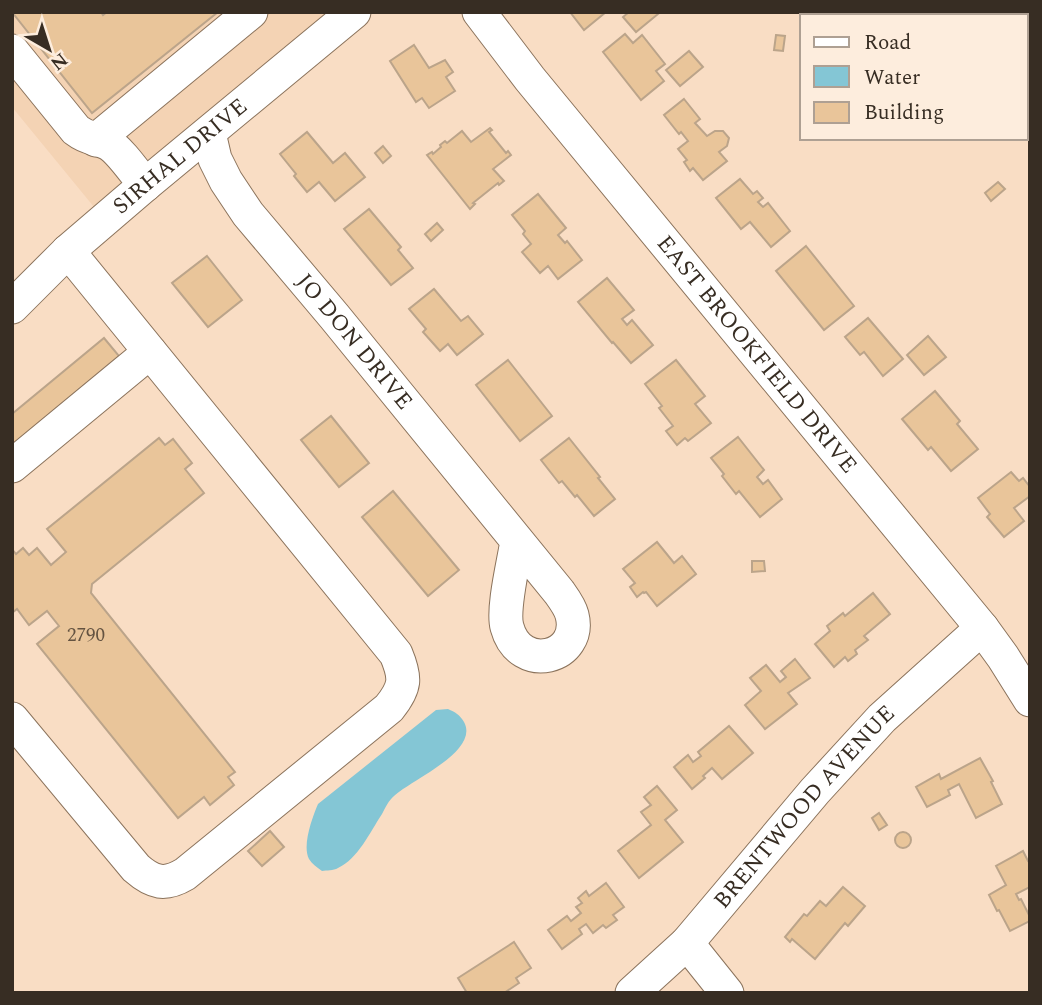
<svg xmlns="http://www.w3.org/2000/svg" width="1042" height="1005" viewBox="0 0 1042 1005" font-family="Spectral,serif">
	<rect width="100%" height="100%" fill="#f9ddc4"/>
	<path fill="#f4d3b4" d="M12,12H334L94,207L12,107Z"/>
	<path fill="#84c6d5" d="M448,709C455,712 460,715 464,722C480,751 411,780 394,796C389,800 385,808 382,814C370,832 358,859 338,868C333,871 327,870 322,871C317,867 312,864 309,859C302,846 312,818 318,804L436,710Z"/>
	<g fill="#e9c59a" stroke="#bba48a" stroke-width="2">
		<path d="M12,12H101L103,15L107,12H218L92,113Z"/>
		<path d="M570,12H606L584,30Z"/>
		<path d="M629,12H656L658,14L636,32L623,17Z"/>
		<path d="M625,34L633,43L642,35L665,64L656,71L664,81L641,100L603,52Z"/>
		<path d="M776,35L785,36L783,51L774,50Z"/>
		<path d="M414,45L429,68L445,60L453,72L446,77L455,91L429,108L422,98L416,102L390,61Z"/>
		<path d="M689,51L703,67L680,86L666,70Z"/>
		<path d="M684,99L700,119L695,123L707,136L715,131H723L729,138L727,146L719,152L727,161L703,180L693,168L690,171L684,162L687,160L678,149L688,141L681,132L679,134L664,115Z"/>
		<path d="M490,128L492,130L489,132L506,153L508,151L511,155L493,169L504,181L499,185L498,183L473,203L475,204L470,209L427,155L432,152L433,154L441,147L440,145L445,141L447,143L462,131L471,142Z"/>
		<path d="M307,132L333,163L345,153L365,177L335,201L319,182L307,192L294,176L296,174L280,154Z"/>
		<path d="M383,146L391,156L383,163L375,153Z"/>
		<path d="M740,179L753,194L757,191L763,198L758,202L763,207L768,203L790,231L771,247L750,222L741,229L716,198Z"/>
		<path d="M998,182L1005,189L991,201L985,193Z"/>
		<path d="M538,194L566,228L558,235L565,243L567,241L582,260L558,279L548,266L540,273L522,252L531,244L523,234L525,231L512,215Z"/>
		<path d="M369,209L401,247L398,250L413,268L391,285L344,229Z"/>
		<path d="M437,223L443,230L431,241L425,234Z"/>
		<path d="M806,246L854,306L824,330L776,271Z"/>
		<path d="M207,256L242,300L208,327L172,283Z"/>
		<path d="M607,278L634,310L622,319L627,325L632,320L653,345L631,363L613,342L612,343L578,302Z"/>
		<path d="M434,289L461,321L468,316L483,334L457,355L448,344L440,351L423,332L426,329L409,309Z"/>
		<path d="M868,318L903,359L883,376L864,352L860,355L845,337Z"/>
		<path d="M928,336L946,357L924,375L907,355Z"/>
		<path d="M104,338L119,356L12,445V414Z"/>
		<path d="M508,360L552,416L520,441L476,385Z"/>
		<path d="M676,360L705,396L695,404L711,423L688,441L685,438L677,445L666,431L673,426L659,408L662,406L645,384Z"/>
		<path d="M935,391L960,421L957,424L978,449L951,471L931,447L928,450L902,419Z"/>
		<path d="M331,416L369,463L339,487L301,440Z"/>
		<path d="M738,437L764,470L757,477L763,484L768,480L782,499L760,517L739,491L736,494L722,476L724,474L711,458Z"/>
		<path d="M159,438L165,445L173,439L192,463L185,469L204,493L92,584L91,593L235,772L228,777L234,785L210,805L204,797L178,818L37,644L59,626L47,611L29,625L17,609L12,613V549L16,554L23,548L29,555L37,548L51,565L66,552L47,529Z"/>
		<path d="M569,438L600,477L598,478L615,499L594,516L577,495L575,497L562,481L559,483L541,460Z"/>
		<path d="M1011,472L1019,481L1023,478L1030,487V496L1014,508L1024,521L1004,537L987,517L990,514L978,498Z"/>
		<path d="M393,491L459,570L428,596L362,517Z"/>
		<path d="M657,542L674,563L682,556L696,574L657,606L646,592L644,593L643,592L637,597L630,587L635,583L623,569Z"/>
		<path d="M752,561H764L765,571L752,572Z"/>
		<path d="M873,593L890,614L864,636L868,640L855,650L857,654L848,661L845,657L834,667L815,644L830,631L827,626L843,613L845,616Z"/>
		<path d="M795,659L810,678L788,693L797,704L765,729L745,705L761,691L750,678L766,665L780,682L786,677L781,671Z"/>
		<path d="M729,726L753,753L722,779L712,768L703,776L705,778L692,789L674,767L688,755L693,762L701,756L698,752Z"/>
		<path d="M980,758L993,781L991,782L1002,804L976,818L959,784L948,790L950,795L927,807L916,787L939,774L941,779Z"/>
		<path d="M657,786L677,810L665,820L683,842L639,878L618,851L651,825L641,812L651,805L644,797Z"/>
		<path d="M879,813L887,825L879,830L872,818Z"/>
		<path d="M270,831L284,847L262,866L248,851Z"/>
		<circle cx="903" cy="840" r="8"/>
		<path d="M1023,851L1028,861L1030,860V887L1016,894L1019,900L1021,899L1030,917V921L1010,931L999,910L997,911L989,895L1006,885L996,866Z"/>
		<path d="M606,883L624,907L613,915L617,920L606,928L603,925L593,933L586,924L579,929L582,934L562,949L548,930L567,916L571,921L581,913L576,907L582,903L578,898L586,891L589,896Z"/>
		<path d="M843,887L865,906L848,926L845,923L815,959L792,939L790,942L785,937L804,914L807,916L820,901L826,906Z"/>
		<path d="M514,942L531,968L516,978L519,983L504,993H467L458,978Z"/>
	</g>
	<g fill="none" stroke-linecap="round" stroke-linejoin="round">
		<g stroke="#8b735c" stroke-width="35">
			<g id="minor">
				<path id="s1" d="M479,12L530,79L982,628L1003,657L1030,700"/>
				<path d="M12,51L76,130C89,140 95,137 107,143C118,148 137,175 145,185"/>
				<path id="s2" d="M209,133L215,159L226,181L248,214L334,316L559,592C564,599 570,607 572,615C583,658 520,675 507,627C502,609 514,561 517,541"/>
				<path d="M96,140L251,12"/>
				<path id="s3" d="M12,307L68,251L145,185L354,12"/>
				<path d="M12,466L150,352"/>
				<path d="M12,719L136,868C153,883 165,886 185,874L389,708C406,687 406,678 396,654L68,251"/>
				<path d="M687,943L727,993"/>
				<path id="s4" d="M632,993L687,943L815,791L882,718L982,628"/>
			</g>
		</g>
		<use href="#minor" stroke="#fff" stroke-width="33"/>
	</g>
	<g text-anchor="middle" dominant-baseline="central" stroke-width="6" stroke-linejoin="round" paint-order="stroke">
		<g font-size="19" fill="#645341">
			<text x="86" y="635">2790</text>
		</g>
		<g font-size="23" fill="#372d23" stroke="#fdeddd">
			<text stroke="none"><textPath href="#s3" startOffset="226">SIRHAL DRIVE</textPath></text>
			<text stroke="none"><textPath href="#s2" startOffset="257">JO DON DRIVE</textPath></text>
			<text stroke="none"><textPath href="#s1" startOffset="441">EAST BROOKFIELD DRIVE</textPath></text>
			<text stroke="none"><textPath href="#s4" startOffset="254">BRENTWOOD AVENUE</textPath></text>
		</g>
	</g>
	<rect width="1042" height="1005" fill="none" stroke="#372d23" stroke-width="28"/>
	<rect x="800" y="14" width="228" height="126" fill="#fdeddd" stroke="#aea093" stroke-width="2"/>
	<rect x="814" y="37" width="35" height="10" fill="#ffffff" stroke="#aea093" stroke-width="2"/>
	<text x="864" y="49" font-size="21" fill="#372d23">Road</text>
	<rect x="814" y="66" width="35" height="21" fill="#84c6d5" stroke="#aea093" stroke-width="2"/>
	<text x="864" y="84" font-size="21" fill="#372d23">Water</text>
	<rect x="814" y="102" width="35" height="21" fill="#e9c59a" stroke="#aea093" stroke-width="2"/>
	<text x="864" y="119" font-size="21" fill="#372d23">Building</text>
	<g transform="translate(49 49) rotate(141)" stroke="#fdeddd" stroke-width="5" paint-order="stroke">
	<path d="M0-5L12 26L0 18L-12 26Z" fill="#372d23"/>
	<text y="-10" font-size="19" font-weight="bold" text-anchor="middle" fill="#372d23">N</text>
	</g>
</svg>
